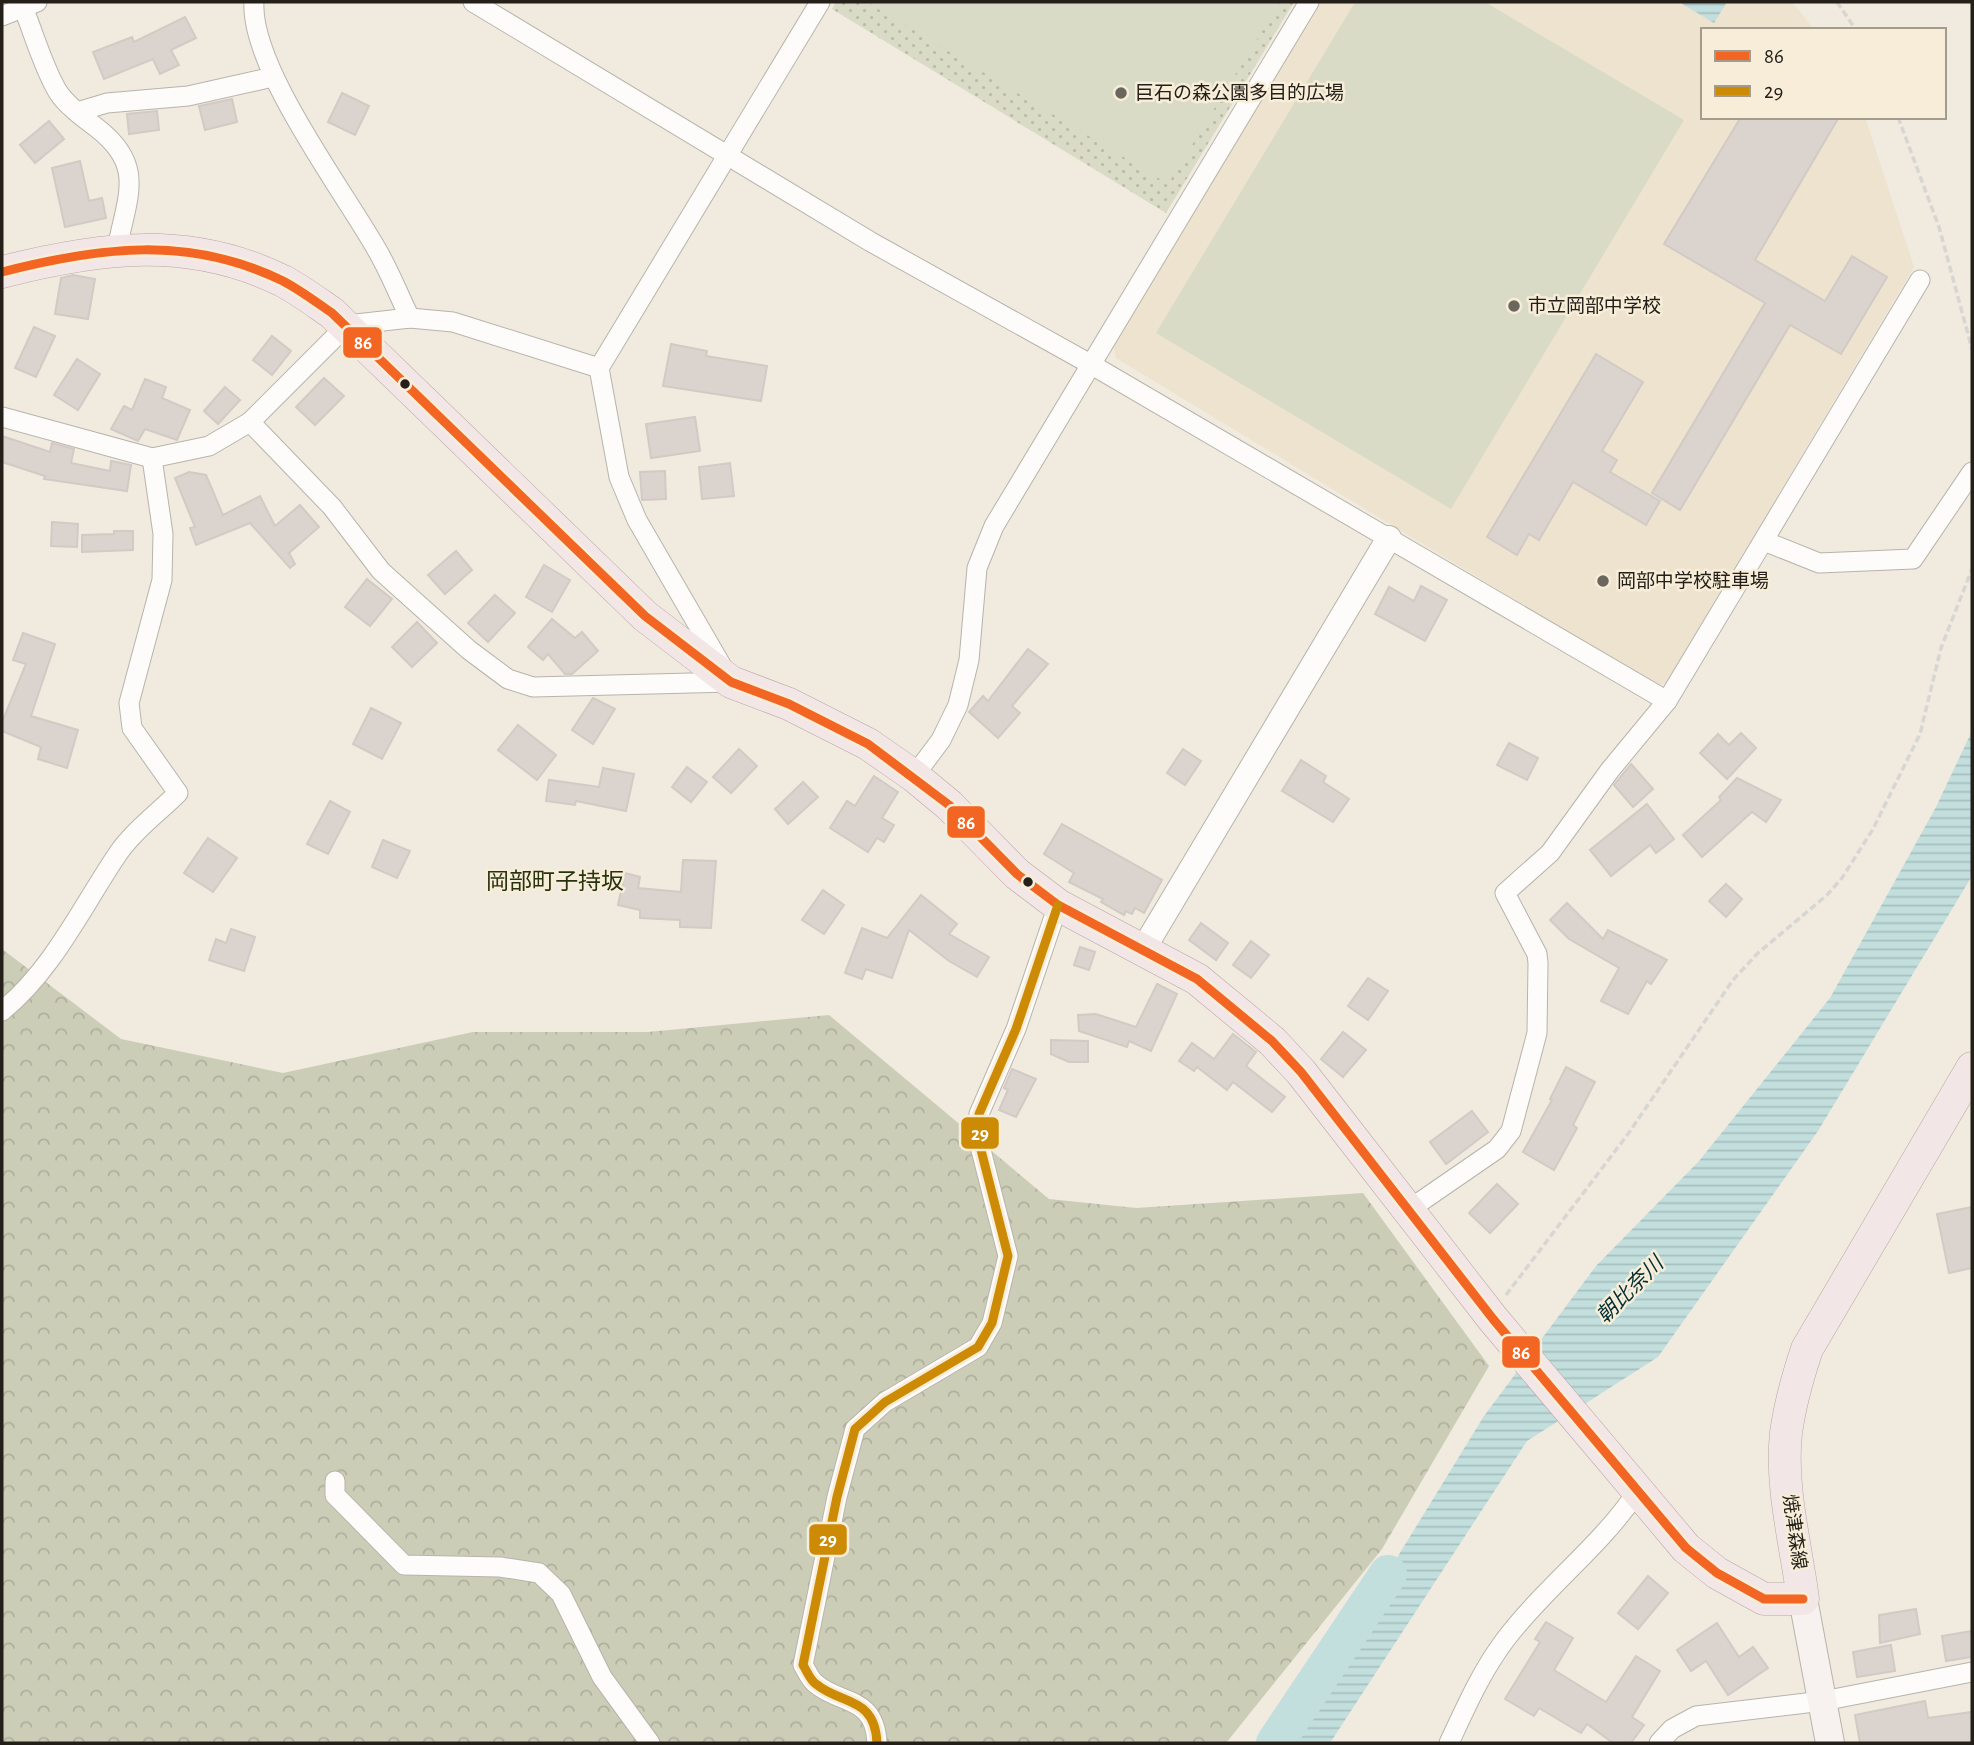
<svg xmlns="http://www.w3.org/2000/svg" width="1974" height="1745" viewBox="0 0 1974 1745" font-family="'Alegreya Sans','Noto Sans JP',sans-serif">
	<defs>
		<pattern id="grass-dots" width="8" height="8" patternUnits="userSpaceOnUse" patternTransform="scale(1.75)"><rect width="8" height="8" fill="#d9dbc6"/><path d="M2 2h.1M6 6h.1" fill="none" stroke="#babcaa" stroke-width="1.8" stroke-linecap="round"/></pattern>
		<pattern id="forest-crowns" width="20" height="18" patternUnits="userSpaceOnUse" patternTransform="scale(1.75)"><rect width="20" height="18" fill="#cbcdb7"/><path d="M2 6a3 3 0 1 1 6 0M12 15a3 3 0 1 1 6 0" fill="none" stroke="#aeb09d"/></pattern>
		<pattern id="water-rules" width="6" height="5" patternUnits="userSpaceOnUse" patternTransform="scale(1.75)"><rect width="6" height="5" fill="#c2dfde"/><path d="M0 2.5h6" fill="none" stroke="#a7bfbe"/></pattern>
	</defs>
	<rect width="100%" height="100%" fill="#f0eadf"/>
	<path fill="#ede3cf" d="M1321,2H1792L1815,30H1703V117H1865L1914,267L1666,683L1657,686L1116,358L1113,345Z"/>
	<path fill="url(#grass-dots)" d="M836,2H1294L1166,213L832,9Z"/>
	<path fill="url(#forest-crowns)" d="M2,949L121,1039L283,1073L473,1032H648L829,1015L1049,1199L1136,1208L1363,1193L1489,1366L1382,1549L1226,1743H2Z"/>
	<g fill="#d9dbc6">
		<path d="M867,2H1280L1168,184Z"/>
		<path d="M1355,2H1485L1684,120L1451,509L1156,333Z"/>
	</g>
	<g fill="url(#water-rules)">
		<path d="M1679,2H1727L1714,23Z"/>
		<path d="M1972,731V876L1818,1131L1658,1357L1527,1441L1330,1743H1278L1360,1618L1484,1416L1596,1266L1699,1161L1830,998L1936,807Z"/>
	</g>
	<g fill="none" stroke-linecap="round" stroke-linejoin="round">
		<path stroke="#c2dfde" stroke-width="38" d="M1275,1743L1388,1574"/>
	</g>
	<g fill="#dbd3cd" stroke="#d2cac5" stroke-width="2">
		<path d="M185,17L196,38L171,50L179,65L160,74L153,59L104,79L93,52L132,37L134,42Z"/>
		<path d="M342,93L369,106L355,135L328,122Z"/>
		<path d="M232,99L237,122L205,130L199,106Z"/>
		<path d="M157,111L159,130L129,134L127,114Z"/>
		<path d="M1741,117H1839L1755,260L1825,301L1852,256L1887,277L1841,354L1790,325L1680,510L1652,493L1765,303L1664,244Z"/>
		<path d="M49,121L64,139L35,163L20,145Z"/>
		<path d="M80,161L89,201L102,198L106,218L65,227L52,168Z"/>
		<path d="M73,275L95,279L88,319L55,314L61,278Z"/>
		<path d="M34,327L55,336L36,377L15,368Z"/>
		<path d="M272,336L291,351L272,375L253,360Z"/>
		<path d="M671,344L707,351L706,356L767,366L761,401L663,386Z"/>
		<path d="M1596,354L1643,382L1602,451L1617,460L1610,472L1660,501L1646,525L1573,482L1539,540L1529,534L1517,555L1487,537Z"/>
		<path d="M77,359L100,374L78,410L54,395Z"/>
		<path d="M324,378L344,396L315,425L296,407Z"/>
		<path d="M145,379L166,387L162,398L190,410L177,440L145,429L138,441L111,429L124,406L132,410Z"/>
		<path d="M225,387L240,400L218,424L204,411Z"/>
		<path d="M695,417L700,451L651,458L646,424Z"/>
		<path d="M2,436L50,452L52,443L74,449L71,463L110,471L111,461L131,465L127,491L44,479L45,476L2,462Z"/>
		<path d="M730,463L734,496L702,499L699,467Z"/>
		<path d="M665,471L666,499L642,500L640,472Z"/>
		<path d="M189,472L206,475L223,515L260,496L275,526L300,505L319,527L289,553L295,564L290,568L250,523L196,545L190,528L195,527L175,478Z"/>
		<path d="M52,522L78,524L77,547L51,546Z"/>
		<path d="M114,531H133V550L82,552V535L114,534Z"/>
		<path d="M456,551L472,570L445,594L428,575Z"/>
		<path d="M544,565L570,580L552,612L526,597Z"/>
		<path d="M367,579L392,599L370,626L345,607Z"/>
		<path d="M1421,586L1447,600L1425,641L1375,614L1389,587L1414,601Z"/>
		<path d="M495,595L515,613L488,642L468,623Z"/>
		<path d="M552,619L575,638L582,632L598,651L572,674H565L548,654L543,660L528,647Z"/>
		<path d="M417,622L437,643L412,667L392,647Z"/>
		<path d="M23,633L55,644L31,716L78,730L67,768L38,759L41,747L2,731V722L26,664L13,660Z"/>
		<path d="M1028,649L1048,664L1012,706L1020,713L998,738L969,712L983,696L988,701Z"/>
		<path d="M593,698L615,709L593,744L572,730Z"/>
		<path d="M371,708L401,723L382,759L353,744Z"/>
		<path d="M518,725L556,755L537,780L498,750Z"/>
		<path d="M1741,733L1756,748L1727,779L1700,753L1718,734L1729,745Z"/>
		<path d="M1509,743L1538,758L1527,780L1497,765Z"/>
		<path d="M739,749L757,766L731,793L713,777Z"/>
		<path d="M1183,749L1201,761L1185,785L1167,773Z"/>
		<path d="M1301,760L1326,776L1323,782L1349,799L1333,822L1282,791Z"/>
		<path d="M1631,764L1653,789L1633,807L1614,785Z"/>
		<path d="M687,767L707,782L691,802L672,787Z"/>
		<path d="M603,768L634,774L626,811L576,801L575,805L546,801L549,780L599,787Z"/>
		<path d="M874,776L898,792L882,818L894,825L884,842L877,838L868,852L830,828L847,801L855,806Z"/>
		<path d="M1737,778L1781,800L1766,822L1752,812L1702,857L1683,835L1721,800L1719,797Z"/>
		<path d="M803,782L818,797L788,824L775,809Z"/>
		<path d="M330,801L350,812L328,854L307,844Z"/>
		<path d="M1647,804L1674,839L1656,853L1650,845L1611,876L1590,850Z"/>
		<path d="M1062,824L1162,880L1144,913L1135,908L1132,914L1126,911L1124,915L1101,902L1103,899L1069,882L1074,873L1044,854Z"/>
		<path d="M208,838L237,858L213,892L184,873Z"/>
		<path d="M383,840L410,851L397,878L372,867Z"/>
		<path d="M683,860L716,861L711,928L680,927V920L640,918V910L618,905L625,873L640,877L638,888L681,892Z"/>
		<path d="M1726,884L1742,899L1726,917L1709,901Z"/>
		<path d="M823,890L844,905L824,934L802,920Z"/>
		<path d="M921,895L957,924L949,934L989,957L977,977L949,961L909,930L892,978L866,969L862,979L845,973L862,928L887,938Z"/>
		<path d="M1567,903L1603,939L1608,930L1667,960L1651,984L1647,981L1628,1014L1601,1001L1619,968L1569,939L1550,920Z"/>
		<path d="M1201,923L1228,943L1216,960L1189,940Z"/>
		<path d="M231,929L255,937L244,971L209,960L216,939L226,943Z"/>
		<path d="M1251,941L1269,955L1251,978L1233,965Z"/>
		<path d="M1080,947L1095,952L1089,970L1074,965Z"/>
		<path d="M1368,978L1388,991L1368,1020L1348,1006Z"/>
		<path d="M1157,984L1177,994L1151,1051L1129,1041L1127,1047L1079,1031L1078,1015L1096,1014L1136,1027Z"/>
		<path d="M1343,1032L1366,1050L1343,1077L1321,1059Z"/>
		<path d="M1233,1034L1256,1052L1246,1066L1285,1097L1272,1112L1233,1082L1227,1090L1197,1067L1194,1071L1179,1061L1192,1043L1214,1059Z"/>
		<path d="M1051,1040L1088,1041V1062H1069L1051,1054Z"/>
		<path d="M1566,1067L1595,1082L1573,1125L1577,1128L1554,1170L1523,1152L1552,1100L1550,1099Z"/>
		<path d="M1012,1069L1036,1079L1016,1117L999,1110L1008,1090L1004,1088Z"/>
		<path d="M1472,1111L1488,1132L1446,1164L1430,1142Z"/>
		<path d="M1497,1184L1518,1204L1490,1233L1469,1213Z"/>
		<path d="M1972,1207V1268L1949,1273L1937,1214Z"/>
		<path d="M1648,1576L1668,1593L1638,1629L1618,1613Z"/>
		<path d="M1916,1609L1920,1634L1880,1643L1879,1615Z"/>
		<path d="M1546,1622L1573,1638L1554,1670L1606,1702L1636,1656L1660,1671L1632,1717L1644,1725L1631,1743H1613L1587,1724L1581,1733L1539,1708L1534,1716L1505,1699L1540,1642L1535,1639Z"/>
		<path d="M1717,1623L1739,1657L1753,1647L1768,1668L1728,1695L1706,1661L1691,1671L1677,1650Z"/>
		<path d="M1972,1631V1657L1946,1661L1942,1636Z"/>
		<path d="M1891,1645L1895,1671L1857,1677L1853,1652Z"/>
		<path d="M1925,1701L1928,1718L1972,1712V1743H1860L1855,1715Z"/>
	</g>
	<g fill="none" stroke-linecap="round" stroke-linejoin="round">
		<g stroke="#b8b4ab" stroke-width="21">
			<g id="minor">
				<path d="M254,2C250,67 343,190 377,250C390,272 399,296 410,318"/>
				<path d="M473,2L871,242L1092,365L1667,701"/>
				<path d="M23,7C34,34 43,67 58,92C67,106 84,118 97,128C146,166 127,196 117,249"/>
				<path d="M2,16L37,2"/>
				<path d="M77,112L107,103L188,96L273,77"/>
				<path d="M2,417L152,458L209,446L250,422L332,507L381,571L469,650L508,679L533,687L731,682L637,520L619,477L599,368L820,2"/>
				<path d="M250,422L347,325L410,318L453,322L599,368"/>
				<path d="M1764,541L1819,563L1913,559L1972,472"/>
				<path d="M914,776L941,740L958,705L969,660L977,568L994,526L1309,2"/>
				<path d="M2,1011C52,971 82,907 117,855C132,832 158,813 178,793L132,728L129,703L162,580L163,534L152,458"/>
				<path d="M1407,1211L1497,1149L1511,1131L1537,1033L1538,963L1537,954L1505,893L1550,853L1610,770L1667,701L1920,280"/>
				<path d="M335,1481V1495L404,1565L500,1567L539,1573L561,1594L602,1677L650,1743"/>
				<path d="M877,1743C875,1696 841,1705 816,1684C810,1680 807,1671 803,1665L837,1497L855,1429L885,1402L978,1347L992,1323L1008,1256L981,1150L979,1114L1016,1029L1058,905"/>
				<path d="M1449,1743C1466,1707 1481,1672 1505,1640C1545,1587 1600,1547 1637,1492"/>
				<path d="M1659,1743L1672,1729L1696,1716L1823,1701L1972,1672"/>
			</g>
		</g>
		<g stroke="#b8b4ab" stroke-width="26">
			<path id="tertiary" d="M1144,948L1389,538"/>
		</g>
		<g stroke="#b8b4ab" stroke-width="30">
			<path id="secondary" d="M1803,1599L1830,1743"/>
		</g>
		<g stroke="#baa6a2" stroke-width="33">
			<path id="primary" d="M2,272C100,247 189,235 283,281C300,290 316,302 332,313L645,616L731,682L789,704L868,744L914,776L949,805L1017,874L1058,905L1197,979L1272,1041L1301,1072L1493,1319L1686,1548L1717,1573L1764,1599H1803C1796,1545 1780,1487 1786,1433C1790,1403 1798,1376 1807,1349L1972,1068"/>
		</g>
		<g stroke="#d8d6d3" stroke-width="3.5" stroke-dasharray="7 3.5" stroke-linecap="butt">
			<path d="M1837,2L1856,30"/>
			<path d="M1898,117L1939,227L1972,349"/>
			<path d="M1506,1295L1628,1134L1733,980L1757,954L1827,895L1842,878L1873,829L1920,734L1941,648L1972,569"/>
		</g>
		<use href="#minor" stroke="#fdfcfa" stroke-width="19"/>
		<use href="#tertiary" stroke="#fdfcfa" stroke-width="24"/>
		<use href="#secondary" stroke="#f7f2f0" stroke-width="28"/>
		<use href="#primary" stroke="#f2e7e6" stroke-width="32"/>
		<g stroke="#f7edd8" stroke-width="14">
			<path id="bus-1" d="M2,272C100,247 189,235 283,281C300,290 316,302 332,313L645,616L731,682L789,704L868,744L949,805L1017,874L1058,905L1197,979L1272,1041L1301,1072L1493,1319L1686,1548L1717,1573L1764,1599H1803"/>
		</g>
		<g stroke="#f7edd8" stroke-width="14">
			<path id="bus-2" d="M877,1743C875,1696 841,1705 816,1684C810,1680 807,1671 803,1665L837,1497L855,1429L885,1402L978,1347L992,1323L1008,1256L981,1150L979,1114L1016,1029L1058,905"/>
		</g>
		<use href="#bus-1" stroke="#f26522" stroke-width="9"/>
		<use href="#bus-2" stroke="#cd8b05" stroke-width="9"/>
	</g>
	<g fill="#6b675e" stroke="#f7edd8" stroke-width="2.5">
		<circle cx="1121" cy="93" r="7"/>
		<circle cx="1514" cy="306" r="7"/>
		<circle cx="1603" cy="581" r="7"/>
	</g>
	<g fill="#242019" stroke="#f7edd8" stroke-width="2.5">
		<circle cx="405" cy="384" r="6"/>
		<circle cx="1028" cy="882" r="6"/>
	</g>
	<g text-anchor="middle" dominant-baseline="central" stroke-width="5" stroke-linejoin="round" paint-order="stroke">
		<g font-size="19" fill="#242019" stroke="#f7edd8" text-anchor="start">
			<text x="1135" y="93">巨石の森公園多目的広場</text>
			<text x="1528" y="306">市立岡部中学校</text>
			<text x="1617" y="581">岡部中学校駐車場</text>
		</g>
		<g font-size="19" fill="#242019" stroke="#f7edd8">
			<text transform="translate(1794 1532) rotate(82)">焼津森線</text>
		</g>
		<g font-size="21" font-style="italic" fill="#043034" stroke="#f7edd8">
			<text transform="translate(1630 1290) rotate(-45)">朝比奈川</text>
		</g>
		<g font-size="23" fill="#27330e" stroke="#f7edd8">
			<text x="555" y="882">岡部町子持坂</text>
		</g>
	</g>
	<g stroke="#f7edd8" stroke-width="2.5">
		<rect x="342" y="326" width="41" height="33" rx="7" fill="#f26522"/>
		<rect x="946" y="805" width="40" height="34" rx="7" fill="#f26522"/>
		<rect x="960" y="1116" width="40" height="34" rx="7" fill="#cd8b05"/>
		<rect x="1501" y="1335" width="40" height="34" rx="7" fill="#f26522"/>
		<rect x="808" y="1523" width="40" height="33" rx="7" fill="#cd8b05"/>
	</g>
	<g font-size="19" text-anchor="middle" font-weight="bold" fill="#fff">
		<text x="363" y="349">86</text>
		<text x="966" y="829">86</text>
		<text x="980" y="1140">29</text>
		<text x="1521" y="1359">86</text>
		<text x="828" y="1546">29</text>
	</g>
	<rect width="1974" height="1745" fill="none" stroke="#242019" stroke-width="7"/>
	<rect x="1701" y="28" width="245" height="91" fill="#f7edd8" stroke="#a39b8c" stroke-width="2"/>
	<rect x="1715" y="51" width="35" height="10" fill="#f26522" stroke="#a39b8c" stroke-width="2"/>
	<text x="1764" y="63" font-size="21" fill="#242019">86</text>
	<rect x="1715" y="86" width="35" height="10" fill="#cd8b05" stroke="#a39b8c" stroke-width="2"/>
	<text x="1764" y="98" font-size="21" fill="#242019">29</text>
</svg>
